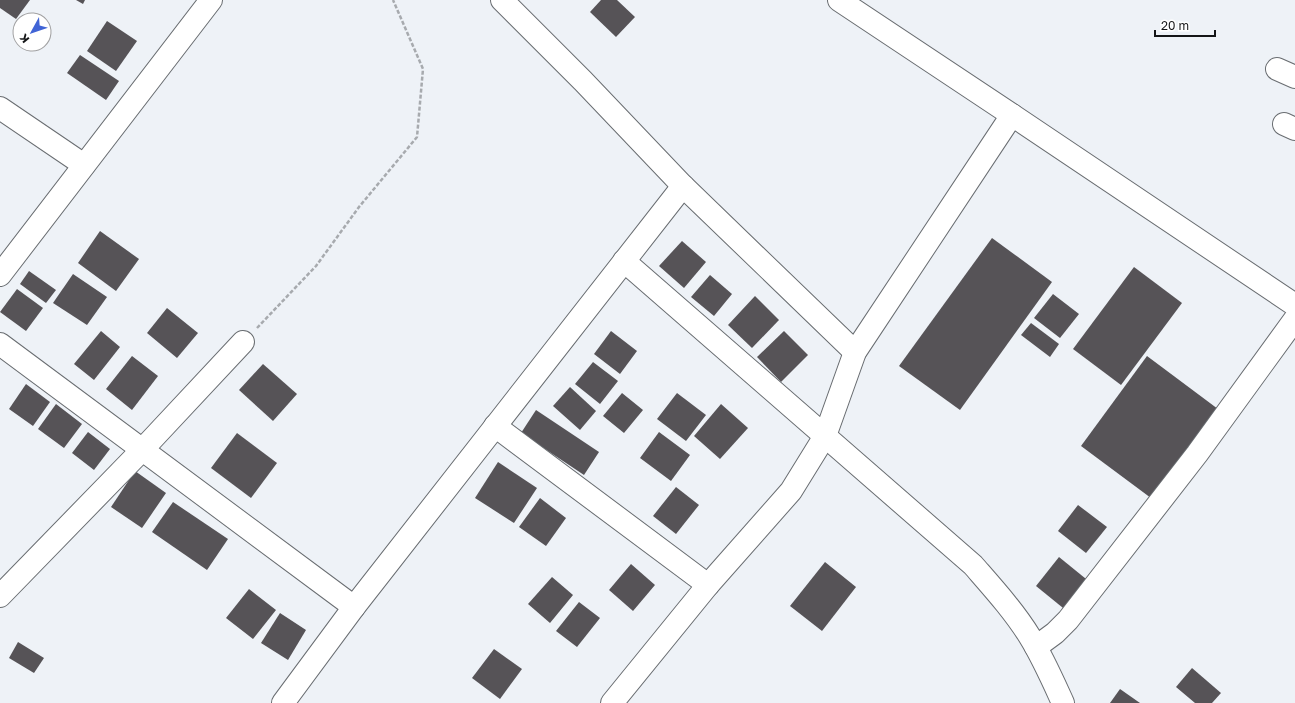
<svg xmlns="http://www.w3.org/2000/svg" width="1295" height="703" viewBox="0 0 1295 703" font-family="'Golos Text',sans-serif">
	<rect width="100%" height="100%" fill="#eef2f7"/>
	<g fill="#565357">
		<path d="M0,0H30L16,19L0,8Z"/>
		<path d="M76,0H85L83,4Z"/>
		<path d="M601,0H617L635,17L616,37L590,12Z"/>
		<path d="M107,21L137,41L116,71L87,51Z"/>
		<path d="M80,55L119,81L106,100L67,73Z"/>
		<path d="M100,231L139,259L116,291L78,263Z"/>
		<path d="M992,238L1052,282L960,410L899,366Z"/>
		<path d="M682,241L706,262L684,288L659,266Z"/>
		<path d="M1134,267L1182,303L1121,385L1073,349Z"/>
		<path d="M29,271L56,290L46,303L20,284Z"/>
		<path d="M73,274L107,297L87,325L53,303Z"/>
		<path d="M710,275L732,294L714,316L691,297Z"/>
		<path d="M17,289L43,308L26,331L0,312Z"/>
		<path d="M1053,294L1079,314L1060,338L1034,318Z"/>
		<path d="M755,296L779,320L752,348L728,325Z"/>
		<path d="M167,308L198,333L177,358L147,333Z"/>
		<path d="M1031,323L1059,344L1050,357L1021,335Z"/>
		<path d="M101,331L120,347L94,380L74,364Z"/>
		<path d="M611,331L637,351L620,374L594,354Z"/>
		<path d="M784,331L808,355L781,382L757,357Z"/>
		<path d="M132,356L158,376L132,410L106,389Z"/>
		<path d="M1147,356L1222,412L1155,501L1081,446Z"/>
		<path d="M593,362L618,381L600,404L575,384Z"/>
		<path d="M263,364L297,394L273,421L239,390Z"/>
		<path d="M26,384L50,402L33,426L9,409Z"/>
		<path d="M570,387L596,411L580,430L553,406Z"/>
		<path d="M622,393L643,410L624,433L603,416Z"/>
		<path d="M677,393L706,415L686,441L657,419Z"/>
		<path d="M56,404L82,424L64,448L38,429Z"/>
		<path d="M721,404L748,428L720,459L694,436Z"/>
		<path d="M536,410L599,452L584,475L521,433Z"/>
		<path d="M88,432L110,449L94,470L72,453Z"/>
		<path d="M659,432L690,455L671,481L640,458Z"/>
		<path d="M237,433L277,463L251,498L211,468Z"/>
		<path d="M498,462L537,488L514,523L475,498Z"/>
		<path d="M135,471L166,493L142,528L111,507Z"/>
		<path d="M676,487L699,505L676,534L653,516Z"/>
		<path d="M540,498L566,518L546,546L519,527Z"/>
		<path d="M173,502L228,539L207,570L152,532Z"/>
		<path d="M1078,505L1107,527L1086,553L1058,531Z"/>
		<path d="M1059,557L1091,583L1068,612L1036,586Z"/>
		<path d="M825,562L856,587L822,631L790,606Z"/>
		<path d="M631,564L655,585L633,611L609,590Z"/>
		<path d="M552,577L573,595L550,623L528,604Z"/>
		<path d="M249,589L276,610L253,639L226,618Z"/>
		<path d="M579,602L600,618L577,647L556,631Z"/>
		<path d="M280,613L306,630L288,660L261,643Z"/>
		<path d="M18,642L44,658L34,673L9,658Z"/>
		<path d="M494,649L522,669L500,699L472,678Z"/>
		<path d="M1192,668L1221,693L1212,703H1195L1176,687Z"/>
		<path d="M1120,689L1140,703H1110Z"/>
	</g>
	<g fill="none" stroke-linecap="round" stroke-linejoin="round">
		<g stroke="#696d71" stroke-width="24">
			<g id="minor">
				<path d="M502,0L583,81L683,186L855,352"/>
				<path d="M839,0L1012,115L1295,305"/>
				<path d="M1277,69L1295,77"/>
				<path d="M0,108L84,165"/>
				<path d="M1284,124L1295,129"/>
				<path d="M624,261L973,565C993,588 1014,611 1030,637C1043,658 1053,681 1063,703"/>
				<path d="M0,275L211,0"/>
				<path d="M0,344L354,607"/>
				<path d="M495,426L708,585"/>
				<path d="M0,596L142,450L243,342"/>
				<path d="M1036,647L1055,633L1068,620L1197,454L1295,319"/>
				<path d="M283,703L354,607L683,186"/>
				<path d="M612,703L708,585L791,491L825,436L855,352L1012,115"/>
			</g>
		</g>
		<path stroke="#a7aaae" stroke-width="2.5" stroke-dasharray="4 2" stroke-linecap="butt" d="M257,328L316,266L359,207L417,137L423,69L393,0"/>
		<use href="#minor" stroke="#fff" stroke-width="22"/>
	</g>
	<g transform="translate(32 32) rotate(230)"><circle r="19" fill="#ffffff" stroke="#a1a1a2"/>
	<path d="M0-3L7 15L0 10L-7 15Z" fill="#4064d6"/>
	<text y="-6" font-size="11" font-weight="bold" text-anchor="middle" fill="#141517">K</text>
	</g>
	<path d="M1155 30v6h60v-6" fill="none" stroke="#141517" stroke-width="2"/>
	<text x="1161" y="30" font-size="12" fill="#141517" stroke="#ffffff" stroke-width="3" paint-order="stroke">20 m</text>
</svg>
